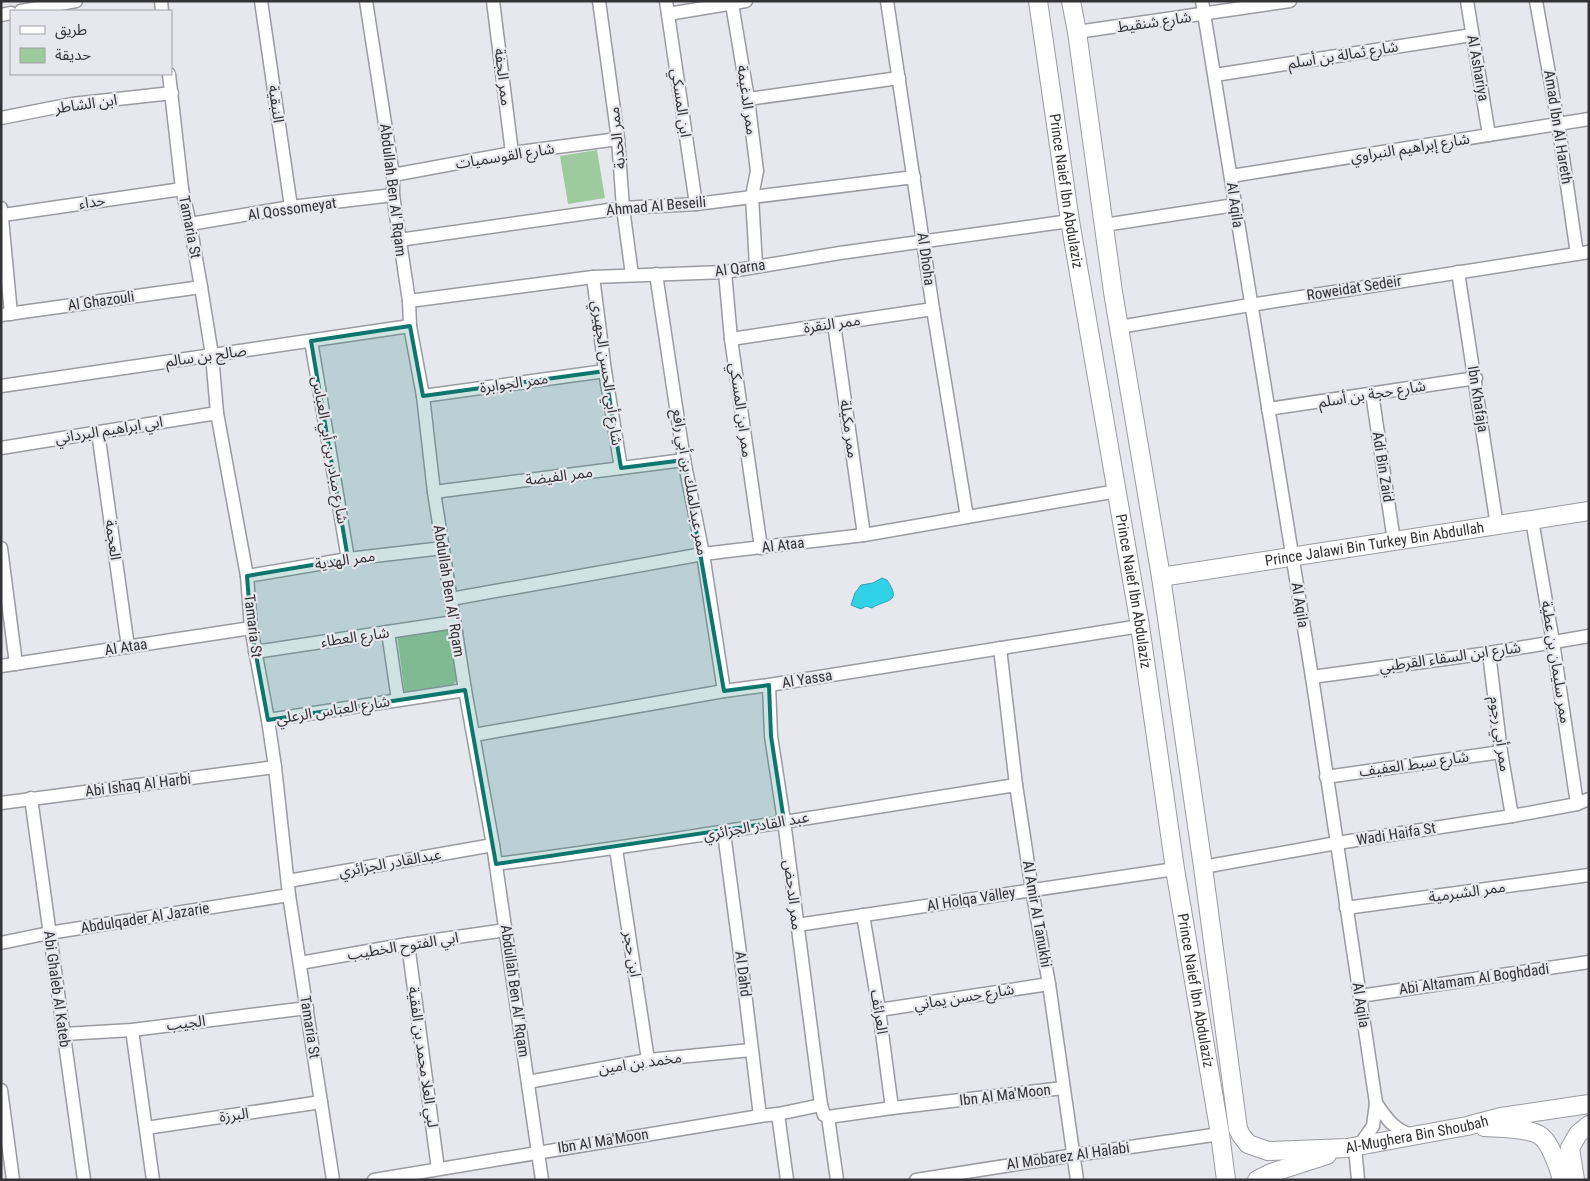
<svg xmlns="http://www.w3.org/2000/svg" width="1590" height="1181" viewBox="0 0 1590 1181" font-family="'Roboto Condensed','Noto Sans Arabic',sans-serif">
	<rect width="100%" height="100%" fill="#e7e7ee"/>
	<g fill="#9dcb9d">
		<path d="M597,150L605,198L568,204L560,156Z"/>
		<path d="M450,627L457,680L451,687L405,694L397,634Z"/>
	</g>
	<path fill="#31d1e7" stroke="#32a2b2" d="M882,578L887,580C903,604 885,599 872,608L866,606L861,609L851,605L855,593L861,585L873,583Z"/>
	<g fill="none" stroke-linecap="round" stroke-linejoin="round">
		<g stroke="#9a9aa1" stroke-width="15">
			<g id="street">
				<path d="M161,1L162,11"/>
				<path d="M261,1L291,207"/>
				<path d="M366,1L393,175V195L409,301L410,326L423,396L434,492L465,690L493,845L542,1180"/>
				<path d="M493,1L512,153"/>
				<path d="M599,1L618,139L623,208L632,275"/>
				<path d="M666,1L696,204"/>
				<path d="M887,1L933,309L967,517"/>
				<path d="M1202,1L1312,677L1376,1103L1373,1126L1359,1146"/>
				<path d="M1467,1L1489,135"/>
				<path d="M1536,1L1558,123L1577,254"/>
				<path d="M732,4L748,99L757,171L752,196L756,266"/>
				<path d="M21,11L76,1"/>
				<path d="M668,14L746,1"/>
				<path d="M1,15L11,13"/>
				<path d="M1077,32L1290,1"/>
				<path d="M169,74L182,189L190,224L201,287L212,355L217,413L247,576L251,628L268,720L275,767L289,895L333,1180"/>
				<path d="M1215,75L1472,35"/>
				<path d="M748,99L899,78"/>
				<path d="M1,118L72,104L172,93"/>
				<path d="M393,175L512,153L618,139"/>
				<path d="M1231,176L1589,119"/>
				<path d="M1,208L11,314"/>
				<path d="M3,215L182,189"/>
				<path d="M190,224L291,207L393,195"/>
				<path d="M1104,225L1235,205"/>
				<path d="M399,240L623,208L696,204L914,177"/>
				<path d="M725,272L731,339L761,548"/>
				<path d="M1458,272L1497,526"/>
				<path d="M656,274L684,460L703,554L724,691"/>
				<path d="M593,277L605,371L621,468"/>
				<path d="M409,301L593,277L725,272L840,253L1070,221"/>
				<path d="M1,315L201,287"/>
				<path d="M834,324L864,535"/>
				<path d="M1119,327L1250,305L1589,252"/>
				<path d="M731,339L933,309"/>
				<path d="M311,341L348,559"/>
				<path d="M1,386L410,326"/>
				<path d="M1372,393L1394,541"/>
				<path d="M423,396L605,371"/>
				<path d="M1268,409L1476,378"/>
				<path d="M98,432L128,647"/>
				<path d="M1,448L217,413"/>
				<path d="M434,492L684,460"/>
				<path d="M1532,520L1553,642L1577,804"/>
				<path d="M1,548L16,664"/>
				<path d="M247,576L348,559L443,548"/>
				<path d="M451,599L703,554L864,535L1117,491"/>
				<path d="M388,632L398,700"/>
				<path d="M1000,648L1016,785L1032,890L1049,984L1077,1180"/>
				<path d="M255,652L454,622"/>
				<path d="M1489,653L1501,752L1512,816"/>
				<path d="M1,666L251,628"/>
				<path d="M1312,677L1489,653L1589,636"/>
				<path d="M769,685L771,736L784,821L821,1105"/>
				<path d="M268,720L465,690"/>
				<path d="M474,735L724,691L769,685L1140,626"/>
				<path d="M1326,777L1501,752"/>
				<path d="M31,798L84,1180"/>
				<path d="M1,803L275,767"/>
				<path d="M724,833L743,976L760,1116"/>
				<path d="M616,849L648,1060"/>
				<path d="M496,864C670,842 842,812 1016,785"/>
				<path d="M1203,867L1337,843L1512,816L1577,804L1589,799"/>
				<path d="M288,881L493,845"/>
				<path d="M1346,908L1589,875"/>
				<path d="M863,915L879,1010L892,1108"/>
				<path d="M797,925L1175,869"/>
				<path d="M1,943L49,933L289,895"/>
				<path d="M408,944L438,1169"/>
				<path d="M300,963L408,944L506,930"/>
				<path d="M1360,996L1589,962"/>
				<path d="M879,1010L1049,984"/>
				<path d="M132,1030L153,1180"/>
				<path d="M64,1034L132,1030L307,1008"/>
				<path d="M528,1082L648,1060L751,1050"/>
				<path d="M1,1090L13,1180"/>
				<path d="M1376,1103C1386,1118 1394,1130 1412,1135"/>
				<path d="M778,1114L787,1180"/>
				<path d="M828,1117L892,1108L1063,1088"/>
				<path d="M146,1128L321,1102"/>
				<path d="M1355,1147L1358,1180"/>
				<path d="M374,1180L760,1116L778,1114L821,1105L824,1115L828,1117L837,1180"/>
				<path d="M916,1180L1075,1155L1220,1134"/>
			</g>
		</g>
		<g stroke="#9a9aa1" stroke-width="20">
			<g id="secondary">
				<path id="s1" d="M1038,1L1070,221L1140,626L1175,869L1220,1134L1226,1180"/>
				<path id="s2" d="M1071,1L1077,32L1113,292L1161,577L1203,867L1238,1129L1241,1135L1248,1144L1268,1151L1347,1148L1467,1126L1501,1117L1589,1104"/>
				<path id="s3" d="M1161,577L1589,511"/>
				<path d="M1484,1127C1499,1128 1530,1127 1542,1137C1551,1145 1559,1168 1562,1180"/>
				<path d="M1257,1180L1271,1173L1327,1155"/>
				<path d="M1575,1180L1570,1148L1578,1134L1589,1125"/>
			</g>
		</g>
		<use href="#street" stroke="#fff" stroke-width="12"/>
		<use href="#secondary" stroke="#fff" stroke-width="18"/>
	</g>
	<path fill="#0f766e" fill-opacity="0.2" stroke="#0f766e" stroke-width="4" stroke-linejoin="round" d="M410,326L423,396L605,371L621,468L684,460L724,691L769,685L771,736L784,821L496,864L465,690L268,720L251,628L247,576L348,559L311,341Z"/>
	<g text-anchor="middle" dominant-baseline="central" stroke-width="4.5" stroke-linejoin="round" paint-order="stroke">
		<g font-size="15" fill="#333335" stroke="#e7e7ee">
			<text transform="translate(1154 22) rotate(-8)">شارع شنقيط</text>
			<text transform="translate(1343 55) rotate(-9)">شارع ثمالة بن أسلم</text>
			<text transform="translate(1478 68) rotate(80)">Al Ashariya</text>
			<text transform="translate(503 77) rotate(83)">ممر الجفة</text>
			<text transform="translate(747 100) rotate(82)">ممر الدغيمة</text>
			<text transform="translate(681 103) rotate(82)">ابن المسكي</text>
			<text transform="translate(86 104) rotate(-8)">ابن الشاطر</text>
			<text transform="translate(276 104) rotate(82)">النبقية</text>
			<text transform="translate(1558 127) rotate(81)">Amad Ibn Al Hareth</text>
			<text transform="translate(617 138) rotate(-96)">ممر الحدبة</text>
			<text transform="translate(1410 148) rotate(-9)">شارع إبراهيم النبراوي</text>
			<text transform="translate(505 156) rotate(-9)">شارع القوسميات</text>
			<text transform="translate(393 190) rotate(83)">Abdullah Ben Al' Rqam</text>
			<text stroke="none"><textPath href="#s1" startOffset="192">Prince Naief Ibn Abdulaziz</textPath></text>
			<text transform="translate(92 202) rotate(-8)">حداء</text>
			<text transform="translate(1235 205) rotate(82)">Al Aqila</text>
			<text transform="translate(656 206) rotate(-5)">Ahmad Al Beseili</text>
			<text transform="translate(292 209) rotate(-8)">Al Qossomeyat</text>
			<text transform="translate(190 227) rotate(79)">Tamaria St</text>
			<text transform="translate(926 259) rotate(82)">Al Dhoha</text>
			<text transform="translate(740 268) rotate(-8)">Al Qarna</text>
			<text transform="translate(1354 288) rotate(-9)">Roweidat Sedeir</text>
			<text transform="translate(101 301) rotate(-8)">Al Ghazouli</text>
			<text transform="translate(832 324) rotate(-8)">ممر النقرة</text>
			<text transform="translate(206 356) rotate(-8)">صالح بن سالم</text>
			<text transform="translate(607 373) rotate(82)">شارع أبي الحسن الجهيري</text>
			<text transform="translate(514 383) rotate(-8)">ممر الجوابرة</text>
			<text transform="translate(1372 394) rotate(-9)">شارع حجة بن أسلم</text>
			<text transform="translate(1478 399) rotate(81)">Ibn Khafaja</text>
			<text transform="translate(741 410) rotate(82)">ممر ابن المسكي</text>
			<text transform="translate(849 429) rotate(82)">ممر مكيلة</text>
			<text transform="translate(109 430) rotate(-9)">ابي ابراهيم البرداني</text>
			<text transform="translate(330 450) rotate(80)">شارع مبادر بن أبي العباس</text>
			<text transform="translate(1383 467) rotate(81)">Adi Bin Zaid</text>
			<text transform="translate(559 476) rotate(-7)">ممر الفيضة</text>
			<text transform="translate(690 482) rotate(80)">ممر عبدالملك بن أبي رافع</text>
			<text transform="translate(113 540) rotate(82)">العجمة</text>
			<text stroke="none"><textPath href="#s3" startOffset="216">Prince Jalawi Bin Turkey Bin Abdullah</textPath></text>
			<text transform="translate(783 545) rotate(-7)">Al Ataa</text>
			<text transform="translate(345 560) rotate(-8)">ممر الهدية</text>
			<text stroke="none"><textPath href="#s1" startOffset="598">Prince Naief Ibn Abdulaziz</textPath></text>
			<text transform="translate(449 591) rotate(81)">Abdullah Ben Al' Rqam</text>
			<text transform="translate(1300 605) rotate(81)">Al Aqila</text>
			<text transform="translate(253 626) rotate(83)">Tamaria St</text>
			<text transform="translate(355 637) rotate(-8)">شارع العطاء</text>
			<text transform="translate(126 647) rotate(-9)">Al Ataa</text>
			<text transform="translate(1450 657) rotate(-8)">شارع ابن السقاء القرطبي</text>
			<text transform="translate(1556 662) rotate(81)">ممر سليمان بن عطية</text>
			<text transform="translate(807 679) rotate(-9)">Al Yassa</text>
			<text transform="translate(333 710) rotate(-9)">شارع العباس الرعلي</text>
			<text transform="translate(1500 734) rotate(82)">ممر أبي رجوم</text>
			<text transform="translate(1414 764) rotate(-8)">شارع سبط العفيف</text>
			<text transform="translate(138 785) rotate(-7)">Abi Ishaq Al Harbi</text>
			<text transform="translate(756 826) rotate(-10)">عبد القادر الجزائري</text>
			<text transform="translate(1396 834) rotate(-9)">Wadi Haifa St</text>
			<text transform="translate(390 863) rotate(-10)">عبدالقادر الجزائري</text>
			<text transform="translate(1467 892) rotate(-8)">ممر الشبرمية</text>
			<text transform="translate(793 895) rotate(83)">ممر الدحض</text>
			<text transform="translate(971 899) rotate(-9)">Al Holqa Valley</text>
			<text transform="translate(1037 914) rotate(80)">Al Amir Al Tanukhi</text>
			<text transform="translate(145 918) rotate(-9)">Abdulqader Al Jazarie</text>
			<text transform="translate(403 946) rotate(-9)">ابي الفتوح الخطيب</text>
			<text transform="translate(632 954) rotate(81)">ابن حجر</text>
			<text transform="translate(743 974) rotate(83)">Al Dahd</text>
			<text transform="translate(1474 979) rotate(-8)">Abi Altamam Al Boghdadi</text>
			<text transform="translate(57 989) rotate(82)">Abi Ghaleb Al Kateb</text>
			<text transform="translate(515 991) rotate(82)">Abdullah Ben Al' Rqam</text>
			<text stroke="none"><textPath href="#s1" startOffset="1002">Prince Naief Ibn Abdulaziz</textPath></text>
			<text transform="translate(964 997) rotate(-9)">شارع حسن يماني</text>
			<text transform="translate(1361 1005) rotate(81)">Al Aqila</text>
			<text transform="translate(879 1012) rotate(81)">العرائف</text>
			<text transform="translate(186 1023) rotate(-7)">الجيب</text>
			<text transform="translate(310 1027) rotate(81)">Tamaria St</text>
			<text transform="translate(423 1057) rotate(82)">لبي العلا محمد بن الفقية</text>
			<text transform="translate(640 1063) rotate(-8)">مخمد بن امين</text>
			<text transform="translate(1005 1095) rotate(-7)">Ibn Al Ma'Moon</text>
			<text transform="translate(234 1115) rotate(-8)">البرزة</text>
			<text stroke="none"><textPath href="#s2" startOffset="1330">Al-Mughera Bin Shoubah</textPath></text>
			<text transform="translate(603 1141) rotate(-9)">Ibn Al Ma'Moon</text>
			<text transform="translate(1068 1156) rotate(-8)">Al Mobarez Al Halabi</text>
		</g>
	</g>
	<rect width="1590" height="1181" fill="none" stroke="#333335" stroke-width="5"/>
	<rect x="10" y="10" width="162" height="65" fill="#e7e7ee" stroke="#9f9fa4"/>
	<rect x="20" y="26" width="25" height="8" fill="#ffffff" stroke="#9f9fa4"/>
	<text x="55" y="35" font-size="15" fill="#333335">طريق</text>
	<rect x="20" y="48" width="25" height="15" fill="#9dcb9d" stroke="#9f9fa4"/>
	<text x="55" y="60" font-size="15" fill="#333335">حديقة</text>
</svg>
